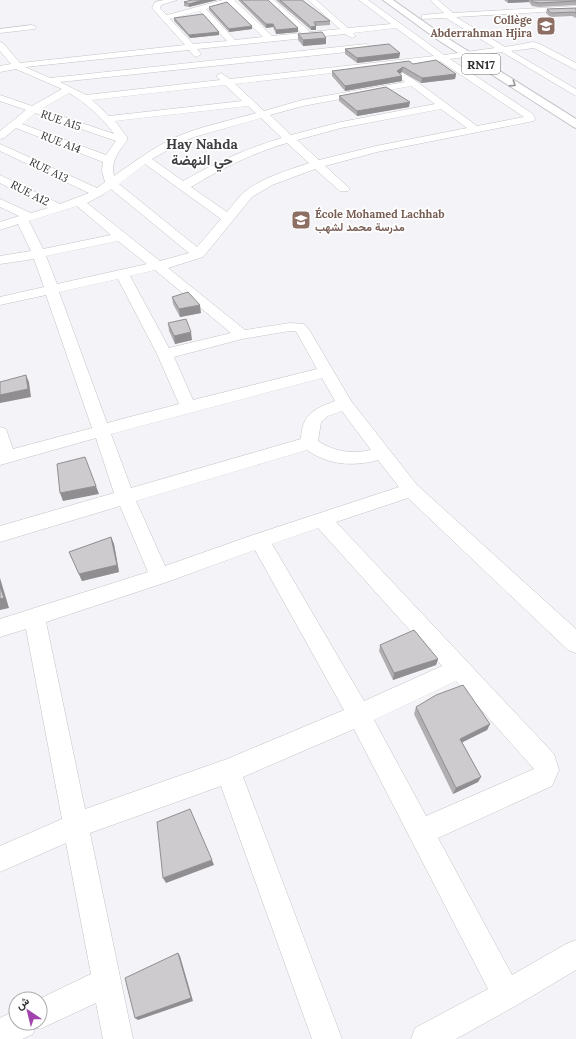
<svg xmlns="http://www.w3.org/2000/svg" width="576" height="1039" viewBox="0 0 576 1039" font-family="Lora,Vazirmatn,serif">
	<rect width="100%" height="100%" fill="#f4f4f8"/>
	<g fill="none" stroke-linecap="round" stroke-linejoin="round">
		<g stroke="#c3c3c7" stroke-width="1">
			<g id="minor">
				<path d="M164,0H177L161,5L160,8L167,15L223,0H236L235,1L272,36L301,33L266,0H274L310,32L340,29L308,0H316L348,28L391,24L359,0H368L444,55L495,48L446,18L422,19V15L444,13L430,0H438L453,13L576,6V10L456,17L505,47L533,42L540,44L576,63V70L534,48L511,51L576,89V96L502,52L450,59L533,114L535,119L534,121L377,152L325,166L348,187L350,189L348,191H340L315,169L272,185L252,197L203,257L168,268L245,330L290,323L304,324L310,331L351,401L417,485L576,629V653L568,650L408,498L336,522L554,754L559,770L552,786L438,838L512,975L566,944L576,940V970L517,1005L456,1039H411L415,1028L488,989L354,729L243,777L342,1039H312L221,786L90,833L133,1039H103L96,1003L40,1029L35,1027L33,1034L22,1039H0V1018L16,1010V1023H40V999H39L91,974L66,843L0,872V846L62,819L26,629L0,637V619L148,572L120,506L0,542V526L114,493L96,438L0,465V427L6,429L13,449L92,428L46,295L0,305V297L44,287L34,259L0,264V256L31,251L18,224L0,230V222L19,216L0,207V199L31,213L48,208L0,183V175L60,204L89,193L0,151V144L97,188L105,182L102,171L103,162L16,128L4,138L0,139V131L26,110L0,101V95L32,106L62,89L16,69L0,72V66L11,64L0,51V42L3,43L20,63L185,45L152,8L155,2ZM228,3L263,37L235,40L206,9ZM200,11L227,41L193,44L170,19ZM396,28L434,56L230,79L221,73L216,76L220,80L86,95L60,82L366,50L370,47L366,44L50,78L25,67L189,50L194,56L197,57L201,54L197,49L345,34L352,38L356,36L353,33ZM440,61L524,117L477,126L416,81L403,73L398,76L405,82L302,100L264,111L235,84ZM225,85L242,101L109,116L92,100ZM411,86L435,104L341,122L291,135L270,115L303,106ZM69,93C86,103 103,118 114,134L41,109ZM248,106L256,113C229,121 201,126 176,137C154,147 134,162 114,176C110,161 119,152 127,140V137L115,121ZM441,109L467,128L376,146L319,160L297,140L341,128ZM35,113L116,141L106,155L22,124ZM261,118L282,138C247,148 215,163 183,181L152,159L182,142L194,137ZM287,143L309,163C289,170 260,178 243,193C237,199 232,206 227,212L191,187C222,168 253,153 287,143ZM145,164L221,219L197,247L119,184ZM111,189L189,253L160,261L87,203L102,195ZM77,206L111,235L43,249L29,221ZM118,241L147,264L57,284L46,256ZM155,270L231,333L169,348L130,276ZM118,279L157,354L179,404L107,423L59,292ZM290,331H295L297,333L317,369L193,400L174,357L242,339ZM322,378L335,401C314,409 302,414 301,439L131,488L111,434ZM342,411L371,450C351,454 335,452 318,441L321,422L328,416ZM307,450C328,465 353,467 378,460L399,487L253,535L165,566L136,501ZM318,528L442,666L364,701L272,544ZM255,550L344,710L227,759L85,809L46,622L167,582ZM456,681L534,769L426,816L374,720Z"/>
				<path d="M32,25L36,27L35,29L0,33V29Z"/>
			</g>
		</g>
		<g stroke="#c3c3c7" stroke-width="2">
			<path id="highway" d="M383,0H393L444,36L576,119V128L572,126L438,40Z"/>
		</g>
		<use href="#minor" fill="#fff" fill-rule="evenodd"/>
		<use href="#highway" fill="#fff" fill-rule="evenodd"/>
	</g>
	<g fill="#b1afb1">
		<path d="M192,0H217L189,7L184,6V2Z"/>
		<path d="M238,0H268L298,28V32L276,34L273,27L266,28Z"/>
		<path d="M276,0H302L330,21V25L316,26V30H311Z"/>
		<path d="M504,0H576V5L539,7L532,6L529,2L508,3Z"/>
		<path d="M209,7L252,29L229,32L209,10Z"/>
		<path d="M576,8V18L572,16L550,17L546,13L547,9Z"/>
		<path d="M174,18L219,32V35L190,38L174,21Z"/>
		<path d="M298,34L326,44L303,46L298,40Z"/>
		<path d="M345,49L400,53L399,58L357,63L345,54Z"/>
		<path d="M413,64L456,74L455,79L421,83L402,72L400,73L402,81L345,91L332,76V71Z"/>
		<path d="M339,96L409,107L357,116L339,101Z"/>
		<path d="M172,297L201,313L180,317L173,304Z"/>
		<path d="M168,323L192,340L175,344L169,331Z"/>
		<path d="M111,537L114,544L119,572L82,581L69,552Z"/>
		<path d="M380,645L438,659L436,665L393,680L379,651Z"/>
		<path d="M416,707L490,724L487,730L462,742L481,777L478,782L453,794L414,714Z"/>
	</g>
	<g fill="#908e90">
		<path d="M203,0H217L189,7V4Z"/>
		<path d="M508,0H529V2L508,3Z"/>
		<path d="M266,24H273V27L266,28Z"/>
		<path d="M252,26V29L229,32V29Z"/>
		<path d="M316,26V30H311V27Z"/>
		<path d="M298,28V32L276,34V30Z"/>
		<path d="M219,32V35L190,38L189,35Z"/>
		<path d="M326,38V44L303,46V40Z"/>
		<path d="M400,53L399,58L357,63V58Z"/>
		<path d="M403,67L402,72L397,76V71Z"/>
		<path d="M456,74L455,79L421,83L422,78Z"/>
		<path d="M402,76V81L345,91V86Z"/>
		<path d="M410,102L409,107L357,116V111Z"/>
		<path d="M200,305L201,313L180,317L179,309Z"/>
		<path d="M191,332L192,340L175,344L174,336Z"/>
		<path d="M26,375L29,382L31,397L0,403V395Z"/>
		<path d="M96,486L99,494L63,501L60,493Z"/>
		<path d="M111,537L114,544L119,572L82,581L79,574Z"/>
		<path d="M0,578L9,608L0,610Z"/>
		<path d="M438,659L436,665L393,680L394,673Z"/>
		<path d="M490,724L487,730L457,745L460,739Z"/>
		<path d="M481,777L478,782L453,794L456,788Z"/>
		<path d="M212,860L214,865L166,883L163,878Z"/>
		<path d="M178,953L180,956L193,1001L138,1020L135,1018Z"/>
	</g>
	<g fill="#cecbce" stroke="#908e90">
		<path d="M192,0H203L189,4L184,2Z"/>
		<path d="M241,0H268L298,28L276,30L273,24H266Z"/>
		<path d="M280,0H302L330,21L314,22L316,26L311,27Z"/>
		<path d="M531,0H576V1L540,3L533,2Z"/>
		<path d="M227,2L252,26L229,29L209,7Z"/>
		<path d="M576,8V13L573,12L551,13L547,9Z"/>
		<path d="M203,14L219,32L189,35L174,18Z"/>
		<path d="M322,32L326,38L303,40L298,34Z"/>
		<path d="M389,44L400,53L357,58L345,49Z"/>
		<path d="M436,60L456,74L422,78L403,67L397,71L402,76L345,86L332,71L409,61L413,64Z"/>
		<path d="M386,87L410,102L357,111L339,96Z"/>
		<path d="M188,292L200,305L179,309L172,297Z"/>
		<path d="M186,319L191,332L174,336L168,323Z"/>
		<path d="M26,375L28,389L0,395V382Z"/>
		<path d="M85,457L96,486L60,493L57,464Z"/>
		<path d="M111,537L117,565L79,574L69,552Z"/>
		<path d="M0,586L4,598L0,599Z"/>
		<path d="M414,630L438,659L394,673L380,645Z"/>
		<path d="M463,685L490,724L460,739L481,777L456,788L416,707L436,695Z"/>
		<path d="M190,809L212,860L163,878L157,822Z"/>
		<path d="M178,953L191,998L135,1018L125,978Z"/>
	</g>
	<defs><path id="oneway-chevron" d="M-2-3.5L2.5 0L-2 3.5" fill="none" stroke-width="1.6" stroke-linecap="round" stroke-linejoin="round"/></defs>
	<use stroke="#969697" href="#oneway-chevron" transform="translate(513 84) rotate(33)"/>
	<defs>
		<g id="school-square" transform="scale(1)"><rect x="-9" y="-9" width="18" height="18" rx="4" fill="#8d6e63" stroke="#fff"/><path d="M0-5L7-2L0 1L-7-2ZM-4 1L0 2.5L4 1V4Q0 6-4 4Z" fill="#fff"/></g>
	</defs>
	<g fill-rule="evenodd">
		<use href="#school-square" x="546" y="26"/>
		<use href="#school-square" x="301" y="220"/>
	</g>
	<g text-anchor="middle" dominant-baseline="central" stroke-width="3.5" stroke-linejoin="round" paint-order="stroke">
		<g font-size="11" font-weight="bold" fill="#785e54" stroke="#fff" text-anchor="end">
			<text x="532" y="20">Collège<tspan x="532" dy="13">Abderrahman Hjira</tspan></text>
			<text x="315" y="214" text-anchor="start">École Mohamed Lachhab<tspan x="315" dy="13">مدرسة محمد لشهب</tspan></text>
		</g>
		<g font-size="11" fill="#2d2e2f" stroke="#fff">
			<text transform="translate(61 120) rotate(19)">RUE A15</text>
			<text transform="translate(61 142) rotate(21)">RUE A14</text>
			<text transform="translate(49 170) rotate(26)">RUE A13</text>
			<text transform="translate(30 193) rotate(27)">RUE A12</text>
		</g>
		<rect fill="#fff" stroke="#6c6d6d" stroke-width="1" x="462" y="54" width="38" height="20" rx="3"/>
		<g font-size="12" font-weight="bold" fill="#2d2e2f">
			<text x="481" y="64">RN17</text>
		</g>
		<g font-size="14" font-weight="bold" fill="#3f3f42" stroke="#fff">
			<text x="202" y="144">Hay Nahda<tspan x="202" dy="16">حي النهضة</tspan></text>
		</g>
	</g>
	<g transform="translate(28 1011) rotate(325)"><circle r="19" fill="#ffffff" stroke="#ababac"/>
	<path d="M0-3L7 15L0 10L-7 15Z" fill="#a143ac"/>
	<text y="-6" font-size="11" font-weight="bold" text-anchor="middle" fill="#2d2e2f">ش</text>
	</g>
</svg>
